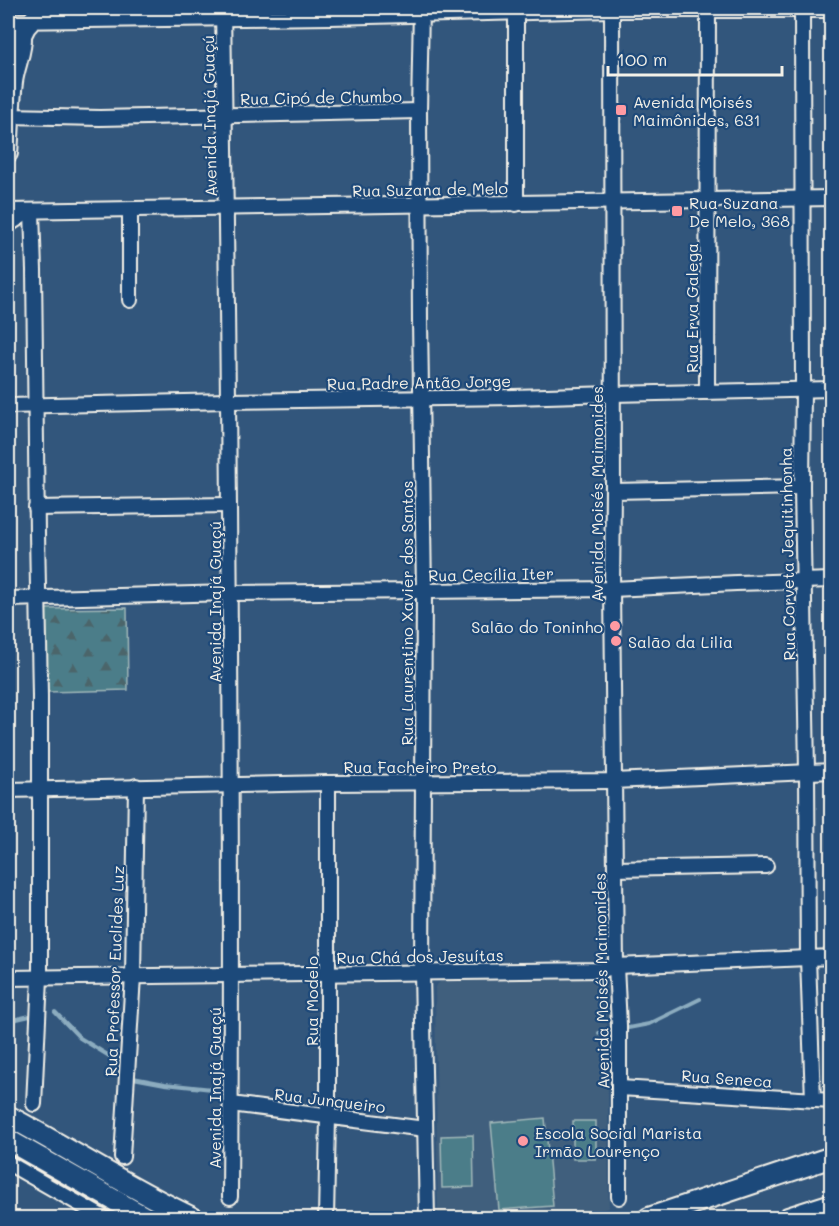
<svg xmlns="http://www.w3.org/2000/svg" width="839" height="1226" viewBox="0 0 839 1226" font-family="Mali,sans-serif">
	<defs>
		<pattern id="forest-firs" width="22" height="20" patternUnits="userSpaceOnUse" patternTransform="scale(1.5)"><rect width="22" height="20" fill="#4c7d89"/><path d="M5 1l3.5 6h-7zM16 11l3.5 6h-7z" fill="#4b656b"/></pattern>
	</defs>
	<rect width="100%" height="100%" fill="#32567c"/>
	<filter id="ink" filterUnits="userSpaceOnUse"><feTurbulence type="fractalNoise" baseFrequency=".0167" numOctaves="2"/><feDisplacementMap in="SourceGraphic" scale="12" xChannelSelector="R" yChannelSelector="G"/><feConvolveMatrix kernelMatrix="1 2 1 2 8 2 1 2 1" color-interpolation-filters="sRGB"/></filter>
	<g filter="url(#ink)">
		<path fill="#405e7d" d="M603,978L607,982L609,1208L566,1218H438L435,987L442,980Z"/>
		<path fill="url(#forest-firs)" stroke="#a0b7b8" stroke-width="1.5" d="M127,608L128,690L47,692L46,609Z"/>
		<g fill="#4c7d89" stroke="#a0b7b8" stroke-width="1.5">
			<path d="M545,1118L553,1206L499,1210L491,1123Z"/>
			<rect x="573" y="1121" width="23" height="38"/>
			<path d="M473,1135L474,1187L442,1188L441,1136Z"/>
		</g>
		<g fill="none" stroke-linecap="round" stroke-linejoin="round">
			<g stroke="#8cacbf" stroke-width="4">
				<path d="M55,1012L80,1038L119,1062"/>
				<path d="M8,1021L30,1016"/>
				<path d="M623,1029L649,1024L700,999"/>
				<path d="M599,1033L616,1030"/>
				<path d="M133,1078L165,1084L212,1089"/>
			</g>
			<g stroke="#f4f1e8" stroke-width="18">
				<g id="street">
					<path d="M223,8C229,404 233,800 230,1197"/>
					<path d="M421,8L419,111L420,321L424,592L422,973L427,1218"/>
					<path d="M612,8L613,491L612,589L616,966L619,1025V1197"/>
					<path d="M802,8L803,390L802,487L807,771L808,958L813,1100"/>
					<path d="M8,21L331,17L612,10H832"/>
					<path d="M8,116L100,118L419,111"/>
					<path d="M516,204V8"/>
					<path d="M130,210V300"/>
					<path d="M8,211L832,198"/>
					<path d="M32,212L34,270L37,533L40,696V978L34,1104"/>
					<path d="M8,225L28,212"/>
					<path d="M707,392L708,8"/>
					<path d="M8,406L228,401L514,397L612,394L832,389"/>
					<path d="M613,491L802,487"/>
					<path d="M36,508L229,505"/>
					<path d="M8,599L230,593L612,589L736,583L832,580"/>
					<path d="M8,790L328,783L613,781L832,771"/>
					<path d="M615,869L766,866"/>
					<path d="M8,978L602,970L616,966L832,957"/>
					<path d="M620,1088L832,1101"/>
					<path d="M231,1104L425,1129"/>
					<path d="M122,1157L133,976L136,786"/>
					<path d="M8,1163L104,1218"/>
					<path d="M326,1218L328,1117V783"/>
				</g>
			</g>
			<g stroke="#f4f1e8" stroke-width="22">
				<g id="secondary">
					<path d="M8,49L10,44L22,35L26,27L43,8"/>
					<path d="M8,153C10,130 10,105 13,82C15,66 23,51 22,35"/>
				</g>
			</g>
			<g stroke="#f4f1e8" stroke-width="24">
				<g id="primary">
					<path d="M8,1116C70,1149 129,1188 193,1218"/>
					<path d="M8,1140L146,1218"/>
					<path d="M649,1218L832,1157"/>
					<path d="M788,1218L832,1204"/>
				</g>
			</g>
			<use href="#street" stroke="#1f4a7a" stroke-width="14"/>
			<use href="#secondary" stroke="#1f4a7a" stroke-width="18"/>
			<use href="#primary" stroke="#1f4a7a" stroke-width="20"/>
		</g>
	</g>
	<g fill="#ff9aa2" stroke="#1f4a7a" stroke-width="2">
		<rect x="615" y="104" width="12" height="12" rx="3"/>
		<rect x="671" y="205" width="12" height="12" rx="3"/>
		<circle cx="615" cy="626" r="6"/>
		<circle cx="616" cy="641" r="6"/>
		<circle cx="523" cy="1141" r="6"/>
	</g>
	<g text-anchor="middle" dominant-baseline="central" stroke-width="4.5" stroke-linejoin="round" paint-order="stroke">
		<g font-size="16" fill="#f4f1e8" stroke="#1f4a7a">
			<text transform="translate(321 97) rotate(-1)">Rua Cipó de Chumbo</text>
			<text transform="translate(209 116) rotate(-91)">Avenida Inajá Guaçú</text>
			<text transform="translate(430 189) rotate(-1)">Rua Suzana de Melo</text>
			<text transform="translate(691 308) rotate(-90)">Rua Erva Galega</text>
			<text transform="translate(419 382) rotate(-1)">Rua Padre Antão Jorge</text>
			<text transform="translate(596 494) rotate(-90)">Avenida Moisés Maimonides</text>
			<text transform="translate(787 554) rotate(-91)">Rua Corveta Jequitinhonha</text>
			<text transform="translate(491 574) rotate(-1)">Rua Cecília Iter</text>
			<text transform="translate(214 602) rotate(-90)">Avenida Inajá Guaçú</text>
			<text transform="translate(406 613) rotate(-90)">Rua Laurentino Xavier dos Santos</text>
			<text x="420" y="766">Rua Facheiro Preto</text>
			<text transform="translate(420 956) rotate(-1)">Rua Chá dos Jesuítas</text>
			<text transform="translate(114 971) rotate(-88)">Rua Professor Euclides Luz</text>
			<text transform="translate(601 981) rotate(-91)">Avenida Moisés Maimonides</text>
			<text transform="translate(311 1001) rotate(-90)">Rua Modelo</text>
			<text transform="translate(727 1078) rotate(4)">Rua Seneca</text>
			<text transform="translate(214 1088) rotate(-90)">Avenida Inajá Guaçú</text>
			<text transform="translate(330 1100) rotate(7)">Rua Junqueiro</text>
		</g>
		<g font-size="16" fill="#f4f1e8" stroke="#1f4a7a" text-anchor="start">
			<text x="633" y="101">Avenida Moisés<tspan x="633" dy="18">Maimônides, 631</tspan></text>
			<text x="689" y="202">Rua Suzana<tspan x="689" dy="18">De Melo, 368</tspan></text>
			<text x="603" y="626" text-anchor="end">Salão do Toninho</text>
			<text x="628" y="641">Salão da Lilia</text>
			<text x="535" y="1132">Escola Social Marista<tspan x="535" dy="18">Irmão Lourenço</tspan></text>
		</g>
	</g>
	<rect width="839" height="1226" fill="none" stroke="#1f4a7a" stroke-width="30"/>
	<rect x="15" y="15" width="809" height="1196" fill="none" stroke="#f4f1e8" stroke-width="2" filter="url(#ink)"/>
	<path d="M608 66v9h174v-9" fill="none" stroke="#f4f1e8" stroke-width="3"/>
	<text x="617" y="66" font-size="18" fill="#f4f1e8" stroke="#1f4a7a" stroke-width="4.5" paint-order="stroke">100 m</text>
</svg>
